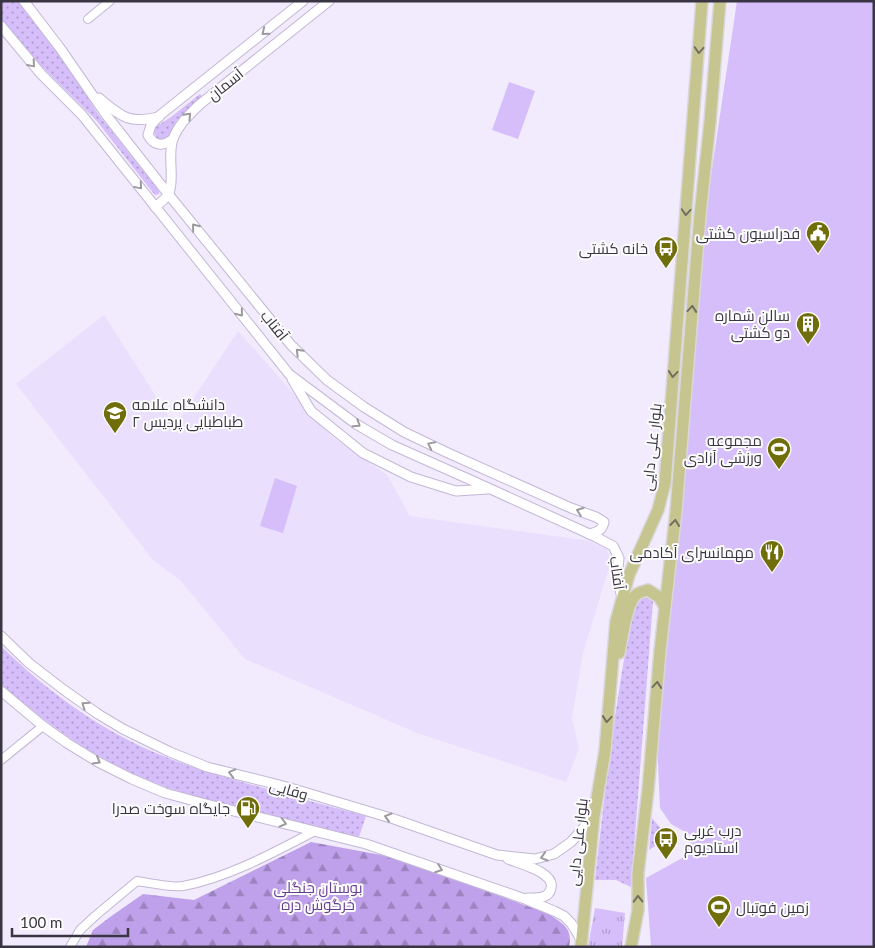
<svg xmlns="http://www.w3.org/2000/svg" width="875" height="948" viewBox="0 0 875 948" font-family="Lato,Cairo,sans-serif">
	<defs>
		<pattern id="grass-tufts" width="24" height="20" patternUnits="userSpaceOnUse" patternTransform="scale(1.25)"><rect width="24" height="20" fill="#d6befa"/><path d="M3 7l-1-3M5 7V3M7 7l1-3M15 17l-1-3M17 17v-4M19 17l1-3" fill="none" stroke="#af9bcc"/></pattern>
		<pattern id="forest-firs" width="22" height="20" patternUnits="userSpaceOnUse" patternTransform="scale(1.25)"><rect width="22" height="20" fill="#bfa0ea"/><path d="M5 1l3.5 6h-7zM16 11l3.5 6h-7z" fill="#9c83bf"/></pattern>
		<pattern id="garden-dots" width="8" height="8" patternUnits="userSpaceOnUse" patternTransform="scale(1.25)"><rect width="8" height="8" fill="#d6befa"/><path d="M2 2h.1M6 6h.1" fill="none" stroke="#af9bcc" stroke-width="1.8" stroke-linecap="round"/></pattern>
	</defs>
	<rect width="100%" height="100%" fill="#f2ebfe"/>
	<path fill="#ebdffe" d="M104,315L175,426L238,331L331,436L387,475L410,516L590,541L607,549L611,561L583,653L572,718L579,749L566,782L417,733L245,659L181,581L153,560L16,384Z"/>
	<path fill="url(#grass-tufts)" d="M595,908L625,913L622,947H588Z"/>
	<path fill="url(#forest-firs)" d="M311,842L392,857L549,914C563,924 573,928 569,947H86L93,930L110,917L143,894L194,900Z"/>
	<g fill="url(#garden-dots)">
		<path d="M1,1H20L55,46L98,114L159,191V194L155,195L154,194L96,120L25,50L1,21Z"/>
		<path d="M200,94L203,97L177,120L168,137L163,140L157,138L154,133L155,128L157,126L171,117Z"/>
		<path d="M640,598H647L653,601L631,887L616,880H595L609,756L622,671L633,611Z"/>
		<path d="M1,646C45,689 93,725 149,750C185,766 223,777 260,787C296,797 331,807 366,816L359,837L200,798C178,791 156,785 135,775C86,752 41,720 1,684Z"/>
		<path d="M652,818L670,839L660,843L649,850Z"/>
	</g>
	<g fill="#d6befa">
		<path d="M737,1H874V947H651L646,878L686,856L691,835L671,824L660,808L656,719L706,209Z"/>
		<path d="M509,82L535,91L518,139L492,130Z"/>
		<path d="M275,478L297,486L283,533L260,526Z"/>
	</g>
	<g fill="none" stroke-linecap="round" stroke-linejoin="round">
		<g stroke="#c3b7d5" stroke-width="10">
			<g id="minor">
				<path d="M88,19L110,1"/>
				<path d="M1,760L43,726"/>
				<path d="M70,947L80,930L95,916L137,881C149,883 173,888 183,886C227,878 275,852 315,831"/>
			</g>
		</g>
		<g stroke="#c3b7d5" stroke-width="11">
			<g id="tertiary">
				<path d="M24,1L60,48L107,116L169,195L291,345L327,380L364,407L404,432L448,453L571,508L596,517L604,522C602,531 597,532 589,534"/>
				<path d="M1,26L41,74L82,115L289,374L356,424L392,445L473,481L596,537L613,546L619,558L617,578L622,597"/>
				<path d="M99,98C122,117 128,124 159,117"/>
				<path d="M173,139C163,147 154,146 148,135L151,125L159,116L303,1"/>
				<path d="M155,207C160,203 167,198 169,193C175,177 167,156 173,139C178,125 189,115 199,105L329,1"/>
				<path d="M292,379L311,411L363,453L411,477L456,491L488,489"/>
				<path d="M1,636L29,663L64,690L98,714L123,729L170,752L207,767L287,787L394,819L497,855L535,859L554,854L571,842L594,816"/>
				<path d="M1,691L43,726L67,743L98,762L132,779L165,793L202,803L366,844L525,899L554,911L564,916L571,923L582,941"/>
				<path d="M508,859C520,864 555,872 551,888C549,899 537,898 528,898"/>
			</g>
		</g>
		<g stroke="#d8d7d9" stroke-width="14">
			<g id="primary">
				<path d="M619,653C622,639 626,602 637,594C640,592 644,591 648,590L659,597L665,607"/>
				<path d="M581,947L594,816L605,751L616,621L629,575L658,510L665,483L702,1"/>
				<path d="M631,947L638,910V873L648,790L660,651L676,511L700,215L710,122L720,1"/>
			</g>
		</g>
		<use href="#minor" stroke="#fff" stroke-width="8"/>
		<use href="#tertiary" stroke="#fff" stroke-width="9"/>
		<use href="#primary" stroke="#c7c58f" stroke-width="11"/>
	</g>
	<defs><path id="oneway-chevron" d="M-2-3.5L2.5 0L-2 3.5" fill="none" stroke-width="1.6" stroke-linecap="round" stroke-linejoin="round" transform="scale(1.25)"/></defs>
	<g stroke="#9c9aa0">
		<use href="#oneway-chevron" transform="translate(265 32) rotate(141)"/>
		<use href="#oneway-chevron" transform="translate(32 64) rotate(49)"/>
		<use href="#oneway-chevron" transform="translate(188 116) rotate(-46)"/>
		<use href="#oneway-chevron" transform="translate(139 186) rotate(50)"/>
		<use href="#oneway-chevron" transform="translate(195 227) rotate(-129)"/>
		<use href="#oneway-chevron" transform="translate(240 313) rotate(51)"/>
		<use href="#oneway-chevron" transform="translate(299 352) rotate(-135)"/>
		<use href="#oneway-chevron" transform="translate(357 424) rotate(33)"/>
		<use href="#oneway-chevron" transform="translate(431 445) rotate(-154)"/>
		<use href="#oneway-chevron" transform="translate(580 511) rotate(-160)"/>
		<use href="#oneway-chevron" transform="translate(85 705) rotate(-145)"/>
		<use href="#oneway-chevron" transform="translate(97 761) rotate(30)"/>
		<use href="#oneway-chevron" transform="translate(232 773) rotate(-165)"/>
		<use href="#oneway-chevron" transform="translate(388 817) rotate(-163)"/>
		<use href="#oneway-chevron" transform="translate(283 823) rotate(14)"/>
		<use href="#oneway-chevron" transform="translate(544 857) rotate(164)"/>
		<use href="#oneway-chevron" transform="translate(439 869) rotate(20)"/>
	</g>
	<g stroke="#726f61">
		<use href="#oneway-chevron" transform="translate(699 50) rotate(94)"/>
		<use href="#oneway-chevron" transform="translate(686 212) rotate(94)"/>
		<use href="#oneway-chevron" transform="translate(692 309) rotate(-85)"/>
		<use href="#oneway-chevron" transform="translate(673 374) rotate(95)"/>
		<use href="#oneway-chevron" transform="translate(675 523) rotate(-83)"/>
		<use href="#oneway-chevron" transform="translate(657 685) rotate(-85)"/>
		<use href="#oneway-chevron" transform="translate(607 719) rotate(95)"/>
		<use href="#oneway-chevron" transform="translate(638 899) rotate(-91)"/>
	</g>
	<defs>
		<g id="civic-pin" transform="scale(1.25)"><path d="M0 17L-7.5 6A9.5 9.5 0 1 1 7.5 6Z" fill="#706d0b" stroke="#fcfcfc"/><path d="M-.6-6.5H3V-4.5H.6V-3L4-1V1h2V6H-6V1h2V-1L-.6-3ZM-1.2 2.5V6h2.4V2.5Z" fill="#fff"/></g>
		<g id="bus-pin" transform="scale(1.25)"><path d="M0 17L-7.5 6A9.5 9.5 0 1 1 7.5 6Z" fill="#706d0b" stroke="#fcfcfc"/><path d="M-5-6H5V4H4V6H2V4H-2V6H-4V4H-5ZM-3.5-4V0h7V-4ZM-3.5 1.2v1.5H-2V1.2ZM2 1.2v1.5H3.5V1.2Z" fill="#fff"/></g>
		<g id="building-pin" transform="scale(1.25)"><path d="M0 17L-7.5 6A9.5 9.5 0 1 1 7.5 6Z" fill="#706d0b" stroke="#fcfcfc"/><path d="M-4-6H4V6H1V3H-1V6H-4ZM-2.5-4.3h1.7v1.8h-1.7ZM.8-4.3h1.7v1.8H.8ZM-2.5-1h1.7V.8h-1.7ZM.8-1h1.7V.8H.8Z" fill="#fff"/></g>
		<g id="university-pin" transform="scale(1.25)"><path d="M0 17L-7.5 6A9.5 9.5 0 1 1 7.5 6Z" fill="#706d0b" stroke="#fcfcfc"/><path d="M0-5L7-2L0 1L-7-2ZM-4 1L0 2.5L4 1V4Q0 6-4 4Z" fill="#fff"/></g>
		<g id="stadium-pin" transform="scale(1.25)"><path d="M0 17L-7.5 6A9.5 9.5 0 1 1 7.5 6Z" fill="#706d0b" stroke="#fcfcfc"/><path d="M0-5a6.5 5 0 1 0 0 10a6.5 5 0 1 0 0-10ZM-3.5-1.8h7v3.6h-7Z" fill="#fff"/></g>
		<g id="restaurant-pin" transform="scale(1.25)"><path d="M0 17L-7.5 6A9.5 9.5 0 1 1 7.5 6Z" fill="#706d0b" stroke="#fcfcfc"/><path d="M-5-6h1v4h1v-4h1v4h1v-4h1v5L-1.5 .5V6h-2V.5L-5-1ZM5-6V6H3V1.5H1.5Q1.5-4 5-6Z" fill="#fff"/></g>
		<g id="fuel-pin" transform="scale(1.25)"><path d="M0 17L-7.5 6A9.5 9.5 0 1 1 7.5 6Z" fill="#706d0b" stroke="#fcfcfc"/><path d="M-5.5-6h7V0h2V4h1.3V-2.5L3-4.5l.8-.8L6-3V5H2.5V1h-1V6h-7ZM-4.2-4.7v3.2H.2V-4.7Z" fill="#fff"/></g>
	</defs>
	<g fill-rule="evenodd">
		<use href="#civic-pin" x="818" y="233"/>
		<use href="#bus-pin" x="666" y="248"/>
		<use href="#building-pin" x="808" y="324"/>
		<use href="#university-pin" x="115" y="413"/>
		<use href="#stadium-pin" x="779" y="449"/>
		<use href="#restaurant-pin" x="772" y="552"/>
		<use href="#fuel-pin" x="248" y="808"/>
		<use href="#bus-pin" x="666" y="839"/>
		<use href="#stadium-pin" x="719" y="907"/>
	</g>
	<g text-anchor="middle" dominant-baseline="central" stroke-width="4" stroke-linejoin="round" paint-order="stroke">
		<g font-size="15" fill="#3a3542" stroke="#fcfcfc">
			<text transform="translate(225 84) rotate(-39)">آسمان</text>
			<text transform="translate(275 325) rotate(51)">آفتاب</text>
			<text transform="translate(651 447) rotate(-84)">بلوار علی دایی</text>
			<text transform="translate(618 573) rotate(82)">آفتاب</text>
			<text transform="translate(289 789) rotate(16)">وفایی</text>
			<text transform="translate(577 842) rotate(-84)">بلوار علی دایی</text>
		</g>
		<g font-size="15" fill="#3a3542" stroke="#fcfcfc" text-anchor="end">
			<text x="800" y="233">فدراسیون کشتی</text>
			<text x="648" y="248">خانه کشتی</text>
			<text x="790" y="315">سالن شماره<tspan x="790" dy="17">دو کشتی</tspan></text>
			<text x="132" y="404" text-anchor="start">دانشگاه علامه<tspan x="132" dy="17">طباطبایی پردیس ۲</tspan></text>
			<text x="762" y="440">مجموعه<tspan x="762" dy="17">ورزشی آزادی</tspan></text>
			<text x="754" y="552">مهمانسرای آکادمی</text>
			<text x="230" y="808">جایگاه سوخت صدرا</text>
			<text x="684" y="830" text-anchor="start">درب غربی<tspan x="684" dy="17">استادیوم</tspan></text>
			<text x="736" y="907" text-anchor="start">زمین فوتبال</text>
		</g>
		<g font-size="15" fill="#673e95" stroke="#fcfcfc">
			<text x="318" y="887">بوستان جنگلی<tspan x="318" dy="17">خرگوش دره</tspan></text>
		</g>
	</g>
	<rect width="875" height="948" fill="none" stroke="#3a3542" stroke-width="5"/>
	<path d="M12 928v8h116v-8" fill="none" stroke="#3a3542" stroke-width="2.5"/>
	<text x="20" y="928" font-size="15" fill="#3a3542" stroke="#fcfcfc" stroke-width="4" paint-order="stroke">100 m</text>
</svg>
